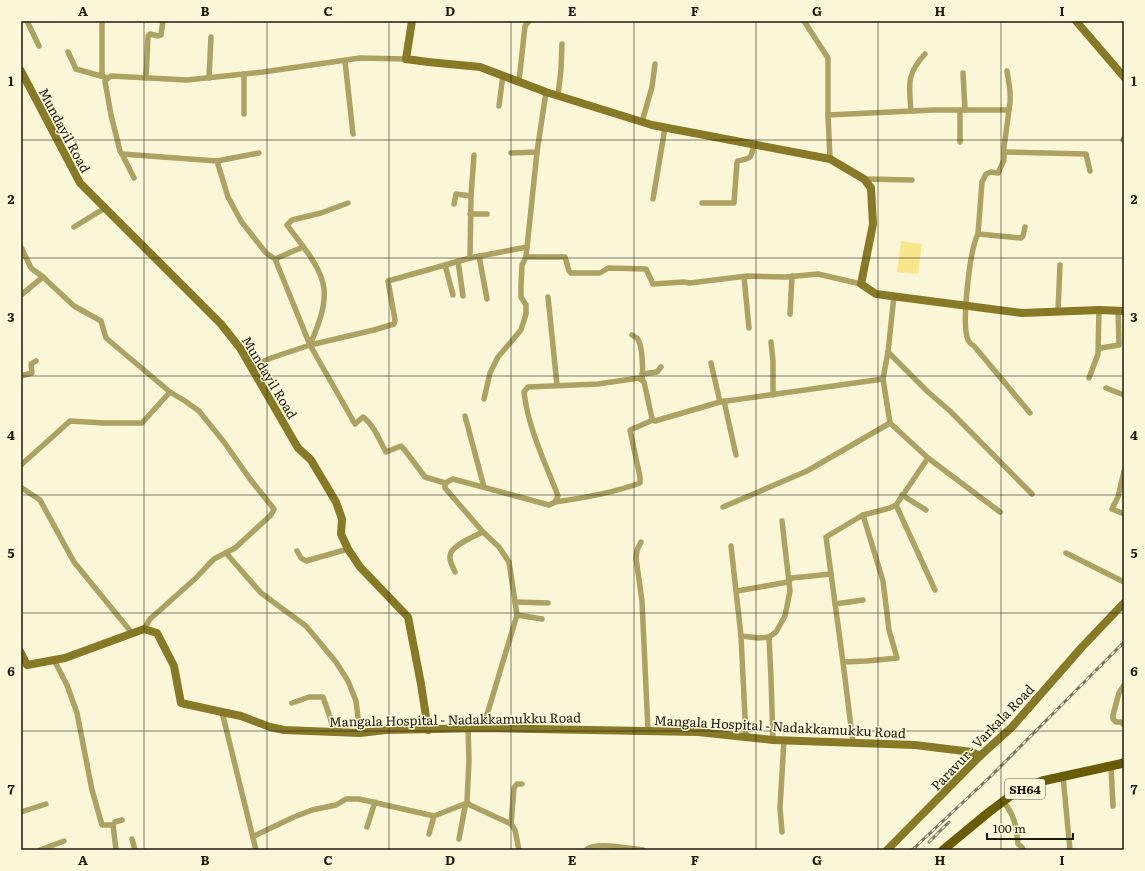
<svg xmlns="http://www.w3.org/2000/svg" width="1145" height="871" viewBox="0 0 1145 871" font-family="Literata,serif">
	<rect width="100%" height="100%" fill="#fbf6d7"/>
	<path fill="#f7e68b" d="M901,241L922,244L918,274L897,272Z"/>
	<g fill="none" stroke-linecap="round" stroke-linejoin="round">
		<g stroke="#aea262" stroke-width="5.5">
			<path d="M27,21L39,46"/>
			<path d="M804,21L828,58V115L830,159"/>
			<path d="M68,52L76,69L108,78L111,76L187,80L263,72L360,58L406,59"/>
			<path d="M345,61L353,134"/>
			<path d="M1007,71C1009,84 1012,97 1009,110"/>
			<path d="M963,73L965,110"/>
			<path d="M102,76V21"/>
			<path d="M108,78L105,81L111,115L120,151L122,154L217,161L228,197L241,221L266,253L275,259L310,345L355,424L363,417C374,425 379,440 386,452L401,446L404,449L425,477L445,483V488L483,532L499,547L509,562L517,615L483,728"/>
			<path d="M146,78L148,36L150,34L158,36L161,35L163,21"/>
			<path d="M209,78L211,37"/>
			<path d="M519,81L525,26L529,21"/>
			<path d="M558,95L561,70L562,44"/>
			<path d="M499,106L503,75"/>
			<path d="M960,110V142"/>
			<path d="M911,111C909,84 906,75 925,54"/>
			<path d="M244,114V74"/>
			<path d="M828,115L933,110H1009L1004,147V160L998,173L991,172L986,174L982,182L978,234C970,249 961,324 968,340C969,342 972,345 974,346L1030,413"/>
			<path d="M642,122L652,87L655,64"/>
			<path d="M1123,140L1124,138"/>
			<path d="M1004,152L1086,154L1090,171"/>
			<path d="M511,153L537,152"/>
			<path d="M122,154L134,178"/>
			<path d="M217,161L259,153"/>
			<path d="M864,179L912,180"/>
			<path d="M653,199L665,128"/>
			<path d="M702,203H734L737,162L738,161C753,157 750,159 754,145"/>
			<path d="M454,204L456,194L471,196"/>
			<path d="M470,214H487"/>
			<path d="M74,227L105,208"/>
			<path d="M978,234L1021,238L1023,236L1025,227"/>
			<path d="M21,247L31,268L43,277"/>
			<path d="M479,256L487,299"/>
			<path d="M526,257H565L569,271L571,273H600L608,268L646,269L653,284L684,282L690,283L747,276L786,277L818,274L861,284"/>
			<path d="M470,258L471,196L474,155"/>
			<path d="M275,259L303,247"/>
			<path d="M458,261L463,296"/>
			<path d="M445,265L453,295"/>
			<path d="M744,277L749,328"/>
			<path d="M21,295L43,277L74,306L101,321L106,338L170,392L185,401L199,411L224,442L250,479L274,509L271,515L235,548L214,559L209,564L196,578L150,619L144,629"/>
			<path d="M548,297L557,385"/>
			<path d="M1058,311L1060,265"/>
			<path d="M790,314L792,276"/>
			<path d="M632,335C632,335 637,338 637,338C643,345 643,371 642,380"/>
			<path d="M771,342L773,361V395"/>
			<path d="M310,345L374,330L394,324L395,320L388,281L470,258L527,247"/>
			<path d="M310,345C317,328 326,308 324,289C322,267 300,243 287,225L292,220L321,213L348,203"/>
			<path d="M1101,348L1119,345L1118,310"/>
			<path d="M888,352L928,392L950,411L1032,494"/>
			<path d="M711,363L720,402"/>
			<path d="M251,367L271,358L310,345"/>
			<path d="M642,374L657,372L661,367"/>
			<path d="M21,376L32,373L31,364L36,361"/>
			<path d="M1089,378L1098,354L1099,310"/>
			<path d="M1106,388L1124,395"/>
			<path d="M484,399L490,373L498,357L521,330L526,314V305L521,297V285L522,265L526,257L537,152L546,92"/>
			<path d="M724,401L736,455"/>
			<path d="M465,416L484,487"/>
			<path d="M928,458L1000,512"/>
			<path d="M21,465L70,421L104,423H142L170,392"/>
			<path d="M1124,471L1118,497L1112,509L1124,514"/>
			<path d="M445,483L453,479L549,505L555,502L558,496C545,462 528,428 524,392L528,387L598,384L639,378L644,382L652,418L653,420L655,421L720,402L883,379"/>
			<path d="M21,489L22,488L40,500L74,562L132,633"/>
			<path d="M902,495L926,510"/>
			<path d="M555,502C584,498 613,493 640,483V477L630,430L653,420"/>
			<path d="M896,505L935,590"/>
			<path d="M723,507L807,471L890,423"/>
			<path d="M641,542L637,550L636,558L642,601L648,731"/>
			<path d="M731,546L741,636L759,638L769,637L771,678L773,740"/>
			<path d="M297,551L301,558L306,561L348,549"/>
			<path d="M226,553L261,593L306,626L336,662L348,681L356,701L360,733"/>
			<path d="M1066,553L1124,582"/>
			<path d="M455,572C453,567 449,561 450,556C450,546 475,536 483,532"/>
			<path d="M737,591L788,582L792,578L831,574"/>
			<path d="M515,602L548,603"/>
			<path d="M835,604L863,600"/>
			<path d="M517,615L542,619"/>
			<path d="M741,636L746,738"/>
			<path d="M769,637L776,632L785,616L790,591L782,521"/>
			<path d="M54,660L67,685L77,713L92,790L102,825H113"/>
			<path d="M843,662L867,661L897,658L889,630L883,581L863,515"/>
			<path d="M1124,685L1119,693L1113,715V719L1116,722H1121L1124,725"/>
			<path d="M292,703L309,697H323L330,717L334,733"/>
			<path d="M222,712L256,850"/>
			<path d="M468,729L469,760L467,802L470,805L511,824L515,830L519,850"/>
			<path d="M853,743L843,662L826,537L863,515L890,508L896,505L928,458L890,423L883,379L888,352L894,296"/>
			<path d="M1111,766L1113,806"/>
			<path d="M1063,776L1070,850"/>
			<path d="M1003,801C1015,816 1016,825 1018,844L1022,847L1023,850"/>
			<path d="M21,812L46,804"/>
			<path d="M511,824L514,788L517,784H522"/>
			<path d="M367,827L375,802"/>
			<path d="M782,832L780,808L784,740"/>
			<path d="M429,834L434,816"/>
			<path d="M254,836L294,817L312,810L336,805L346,799H359L434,816L467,803"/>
			<path d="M132,839L135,850"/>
			<path d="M459,839L465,807L467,803"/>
			<path d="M40,850L64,841"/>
			<path d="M116,850L113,825L115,822L122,820"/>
			<path d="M586,850C595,841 630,849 643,850"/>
		</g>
		<g stroke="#887926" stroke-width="8">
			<path d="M412,21L406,59L428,62L480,67L546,92L652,125L830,159L864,179L871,188L873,224L861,284L876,294L1022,313L1099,310L1124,311"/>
			<path d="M1076,21L1124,77"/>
			<path d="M21,71L80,183L221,324L240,348L298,448L311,460L336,502L342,519L341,534L348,549L360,567L408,617L421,684L428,730"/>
			<path d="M21,653L27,665L65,658L144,629L157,633L174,666L181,703L222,712L241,716L270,727L284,730L360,733L386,730L483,728L698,732L773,740L915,745L972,752L980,756"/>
			<path d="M887,850L980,756L1012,727L1082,647L1124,603"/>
		</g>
		<path stroke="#6a5c05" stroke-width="9" d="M943,850L989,812L1013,794L1042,781L1124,763"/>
		<g stroke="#797663" stroke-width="3">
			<g id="rail">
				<path d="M929,842L949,822"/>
				<path d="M912,850L991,776L1124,642"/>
			</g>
		</g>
		<use href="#rail" stroke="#fbf6d7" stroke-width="1.5" stroke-dasharray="4.5" stroke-linecap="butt"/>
	</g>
	<path fill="none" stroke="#1c1a0f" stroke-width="1" stroke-opacity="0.55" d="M144,21V850M267,21V850M389,21V850M511,21V850M634,21V850M756,21V850M878,21V850M1001,21V850M21,140H1124M21,258H1124M21,376H1124M21,495H1124M21,613H1124M21,731H1124"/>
	<g text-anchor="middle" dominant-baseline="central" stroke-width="3" stroke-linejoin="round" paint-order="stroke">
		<rect fill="#fbf6d7" stroke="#5f5c4b" stroke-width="1" x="1005" y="779" width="40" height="20" rx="3"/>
		<g font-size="12" font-weight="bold" fill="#1c1a0f">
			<text x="1025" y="789">SH64</text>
		</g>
		<g font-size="13" fill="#1c1a0f" stroke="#fbf6d7">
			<text transform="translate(65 130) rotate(62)">Mundayil Road</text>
			<text transform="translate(270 377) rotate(59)">Mundayil Road</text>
			<text transform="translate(455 719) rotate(-1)">Mangala Hospital - Nadakkamukku Road</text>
			<text transform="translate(780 726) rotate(3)">Mangala Hospital - Nadakkamukku Road</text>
			<text transform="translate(982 737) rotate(-46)">Paravur - Varkala Road</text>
		</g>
	</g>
	<rect width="1145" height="871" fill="none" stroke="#fbf6d7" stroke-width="44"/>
	<path d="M987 833v6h86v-6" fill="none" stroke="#1c1a0f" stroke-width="2"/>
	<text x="993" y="833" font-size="12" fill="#1c1a0f" stroke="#fbf6d7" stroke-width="3" paint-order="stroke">100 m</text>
	<rect x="22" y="22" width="1101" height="827" fill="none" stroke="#1c1a0f" stroke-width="1.5"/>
	<g font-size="13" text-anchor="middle" font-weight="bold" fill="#1c1a0f">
		<text x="83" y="16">A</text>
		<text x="205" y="16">B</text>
		<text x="328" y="16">C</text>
		<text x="450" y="16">D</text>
		<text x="572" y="16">E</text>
		<text x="695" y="16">F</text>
		<text x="817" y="16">G</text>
		<text x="940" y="16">H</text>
		<text x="1062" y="16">I</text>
		<text x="11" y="86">1</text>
		<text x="1134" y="86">1</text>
		<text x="11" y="204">2</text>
		<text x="1134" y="204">2</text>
		<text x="11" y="322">3</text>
		<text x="1134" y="322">3</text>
		<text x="11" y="440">4</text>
		<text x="1134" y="440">4</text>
		<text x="11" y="558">5</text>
		<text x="1134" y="558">5</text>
		<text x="11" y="676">6</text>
		<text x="1134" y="676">6</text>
		<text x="11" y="794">7</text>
		<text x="1134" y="794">7</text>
		<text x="83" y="865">A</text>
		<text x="205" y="865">B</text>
		<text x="328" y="865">C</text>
		<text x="450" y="865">D</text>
		<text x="572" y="865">E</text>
		<text x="695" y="865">F</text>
		<text x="817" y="865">G</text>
		<text x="940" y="865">H</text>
		<text x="1062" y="865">I</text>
	</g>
</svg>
